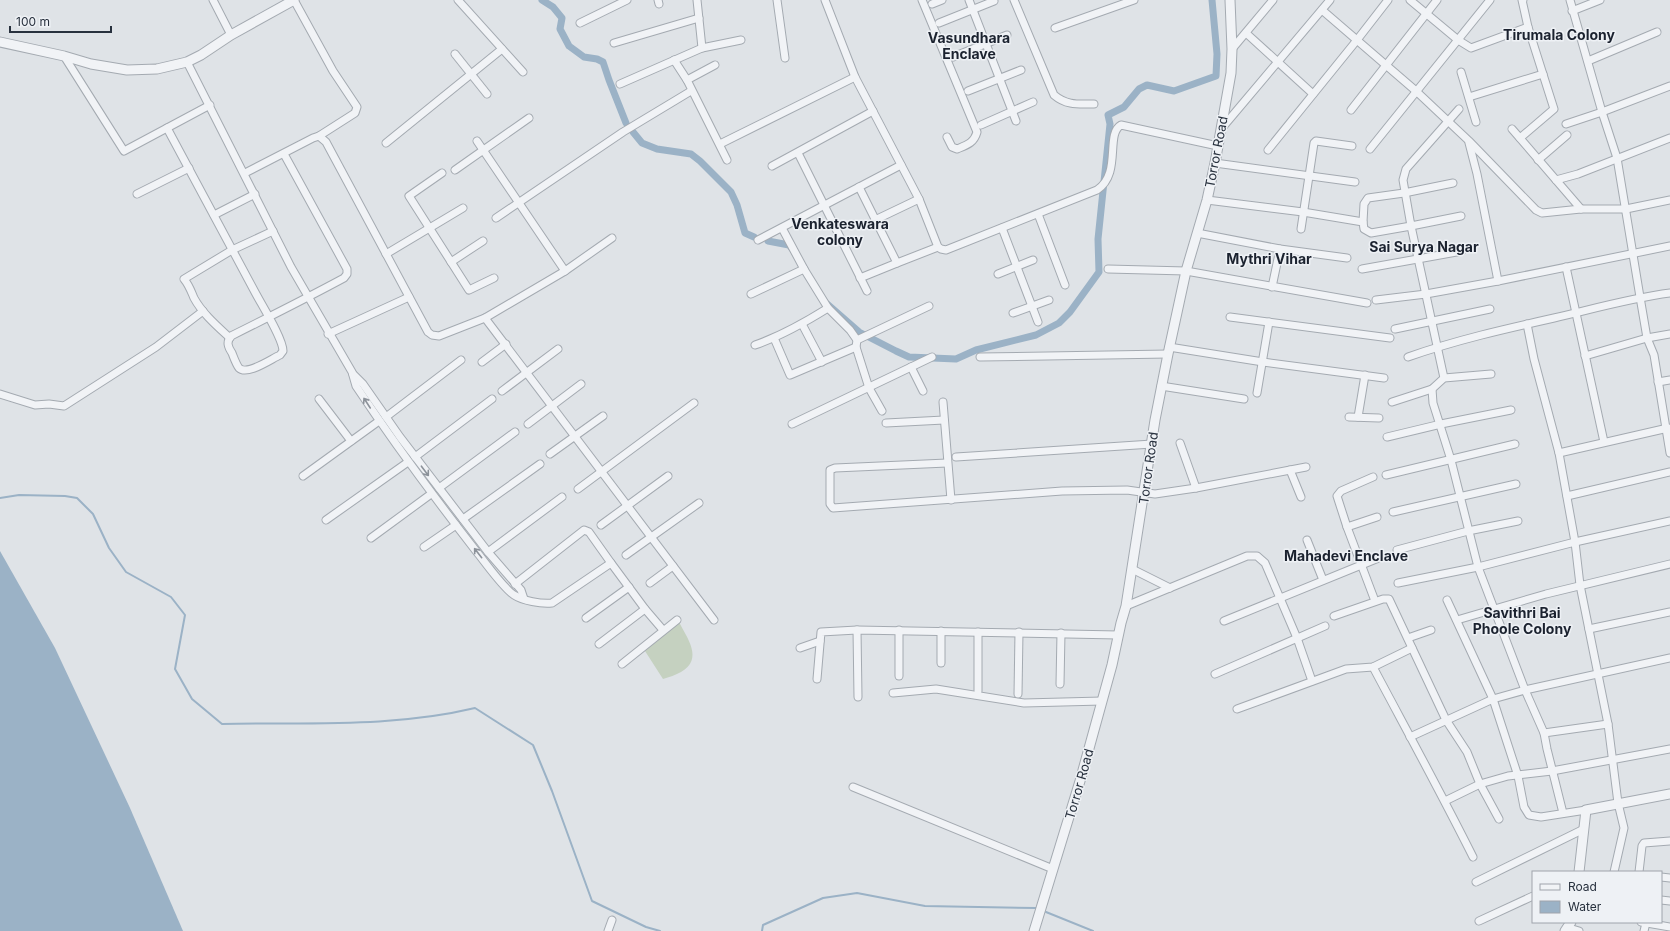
<svg xmlns="http://www.w3.org/2000/svg" width="1670" height="931" viewBox="0 0 1670 931" font-family="Inter,sans-serif">
	<rect width="100%" height="100%" fill="#dfe3e7"/>
	<path fill="#c5d1c0" d="M679,622C687,638 704,659 681,672C676,675 669,677 663,679L645,651Z"/>
	<path fill="#9bb2c6" d="M0,551L55,648L130,808L183,931H0Z"/>
	<g fill="none" stroke-linecap="round" stroke-linejoin="round">
		<g stroke="#9bb2c6" stroke-width="2">
			<path d="M0,498L19,495L65,496L77,498L93,514L109,548L126,572L171,597L185,615L175,669L192,699L222,724C307,722 392,728 475,708L533,745L552,791L592,901L646,927L660,931"/>
			<path d="M1046,912L1093,931"/>
			<path d="M762,931L763,925L823,898L857,893L925,906L1036,908"/>
		</g>
		<g stroke="#9bb2c6" stroke-width="7">
			<path d="M542,0L553,7L562,18L560,29L569,46L584,57L597,59L603,62L609,80L626,123"/>
			<path d="M633,132L642,143L657,149L691,154L700,161L731,192L737,205L745,233L754,237"/>
			<path d="M768,241L789,245L794,251"/>
			<path d="M827,304L859,332L896,351L909,357L956,359L976,350L1036,335L1059,323L1070,312L1099,272L1098,239L1110,124L1108,115L1124,107L1139,89L1147,85L1174,91L1216,76L1217,54L1212,0"/>
		</g>
		<g stroke="#a4aab1" stroke-width="9">
			<g id="minor">
				<path d="M213,0L231,35"/>
				<path d="M294,0L333,71L357,107L355,113L319,136"/>
				<path d="M458,0L523,72"/>
				<path d="M658,0L659,4"/>
				<path d="M697,0L702,48"/>
				<path d="M777,0L785,58"/>
				<path d="M825,0L855,77L919,199L938,247L941,249L946,250L1097,190C1122,174 1105,134 1121,125L1218,146"/>
				<path d="M922,0L977,132C974,143 967,145 957,149L952,147L947,137"/>
				<path d="M969,0L1016,121"/>
				<path d="M1014,0L1054,95C1067,106 1079,104 1094,104"/>
				<path d="M1410,0L1458,40L1471,48L1528,27"/>
				<path d="M1570,0L1602,112L1670,86"/>
				<path d="M932,4L942,0"/>
				<path d="M1322,10L1416,91L1469,141L1536,210L1542,213L1581,209H1626L1670,200"/>
				<path d="M1572,11L1600,0"/>
				<path d="M580,23L627,0"/>
				<path d="M939,23L994,1"/>
				<path d="M1055,28L1134,0"/>
				<path d="M1246,33L1313,94"/>
				<path d="M614,43L699,18"/>
				<path d="M1232,49L1273,0"/>
				<path d="M455,54L487,94"/>
				<path d="M64,56L124,151L210,105"/>
				<path d="M953,57L1007,35"/>
				<path d="M674,60L687,80L727,160"/>
				<path d="M1588,61L1657,32"/>
				<path d="M187,62L291,267L352,372L356,386C394,443 434,497 476,551C485,562 503,588 514,595C523,601 541,604 552,603L611,563L645,609L663,630"/>
				<path d="M1461,72L1476,122"/>
				<path d="M687,80L715,65"/>
				<path d="M620,84L702,48L741,40"/>
				<path d="M968,91L1021,70"/>
				<path d="M1469,97L1543,74"/>
				<path d="M1459,109L1406,169L1403,180L1411,226L1461,216"/>
				<path d="M1351,110L1437,0"/>
				<path d="M1566,124L1602,112L1617,158L1640,297L1647,338L1654,355L1670,453"/>
				<path d="M981,125L1033,102"/>
				<path d="M167,128C197,183 226,239 256,294C263,307 283,339 283,351L280,355C271,359 247,376 239,368C236,364 234,358 232,353C228,347 226,342 231,336C269,317 307,298 344,278L347,274V269L284,154"/>
				<path d="M1222,128L1330,0"/>
				<path d="M1512,129L1581,209"/>
				<path d="M1520,138L1554,109L1528,27L1522,0H1523"/>
				<path d="M477,141L565,271"/>
				<path d="M386,143L502,49"/>
				<path d="M1469,143L1477,174L1498,281"/>
				<path d="M720,144L855,77"/>
				<path d="M1370,149L1490,0"/>
				<path d="M1268,150L1357,40L1388,0"/>
				<path d="M798,153L867,291"/>
				<path d="M1538,160L1567,135"/>
				<path d="M1215,163L1355,182"/>
				<path d="M772,166L873,111"/>
				<path d="M455,170L529,118"/>
				<path d="M245,173L313,138L319,136L326,142L428,332L432,335L439,336L485,318L714,620"/>
				<path d="M442,173L409,196L469,290L494,278"/>
				<path d="M1556,180L1578,174L1670,138"/>
				<path d="M859,187L897,263L860,278"/>
				<path d="M137,194L189,168"/>
				<path d="M1207,200L1303,212L1363,222L1364,229L1371,233L1411,226L1444,378"/>
				<path d="M1038,214L1065,285"/>
				<path d="M214,215L255,194"/>
				<path d="M496,218L623,132L691,91"/>
				<path d="M875,220L919,199"/>
				<path d="M1363,222L1364,204L1368,198L1404,193L1453,183"/>
				<path d="M782,228L804,269L828,308L850,330L857,340L856,347L869,388L882,411"/>
				<path d="M1002,228L1038,322"/>
				<path d="M1301,229L1314,143L1316,141L1352,146"/>
				<path d="M1197,233L1280,249L1347,258"/>
				<path d="M758,240L901,165"/>
				<path d="M386,254L463,208"/>
				<path d="M451,262L483,241"/>
				<path d="M897,263L938,247"/>
				<path d="M1566,267L1604,442"/>
				<path d="M1108,269L1186,271L1367,303"/>
				<path d="M1362,269L1462,251"/>
				<path d="M998,274L1033,260"/>
				<path d="M1272,287L1280,249"/>
				<path d="M751,294L804,269"/>
				<path d="M1376,300L1426,294L1498,281L1670,246"/>
				<path d="M1013,313L1049,300"/>
				<path d="M1230,317L1390,338"/>
				<path d="M485,318L565,271L612,238"/>
				<path d="M802,324L822,362"/>
				<path d="M1527,324L1534,359L1559,453L1575,542L1580,585L1608,724L1618,803L1624,828L1614,872"/>
				<path d="M1395,329L1490,309"/>
				<path d="M328,334L409,297"/>
				<path d="M230,338C217,326 202,313 194,298C191,291 189,285 184,279L232,250L273,231"/>
				<path d="M774,338L790,375L856,347"/>
				<path d="M857,340L929,306"/>
				<path d="M755,345C781,336 804,323 828,308"/>
				<path d="M1169,347L1263,362L1384,378"/>
				<path d="M1585,356L1647,338L1670,334"/>
				<path d="M980,357L1168,354"/>
				<path d="M1408,357C1456,340 1505,329 1554,318C1593,309 1631,298 1670,293"/>
				<path d="M482,362L506,344"/>
				<path d="M911,367L923,391"/>
				<path d="M353,374L363,384L400,437L488,552L521,590L524,599"/>
				<path d="M1491,374L1444,378L1432,389L1433,403L1451,460L1478,567L1525,690L1544,733L1547,749L1563,813"/>
				<path d="M1658,382L1670,380"/>
				<path d="M1161,386L1244,399"/>
				<path d="M502,391L558,349"/>
				<path d="M1257,393L1269,322"/>
				<path d="M0,394L35,405L49,404L64,406L156,347L203,311"/>
				<path d="M319,399L351,441"/>
				<path d="M943,402L951,500"/>
				<path d="M1392,402L1432,389"/>
				<path d="M386,417L461,360"/>
				<path d="M1349,417L1379,418"/>
				<path d="M1358,417L1365,375"/>
				<path d="M886,423L944,420"/>
				<path d="M528,424L581,384"/>
				<path d="M792,424L932,357"/>
				<path d="M1387,437L1441,424L1511,410"/>
				<path d="M1180,443L1196,488"/>
				<path d="M1559,453L1668,428"/>
				<path d="M550,454L603,416"/>
				<path d="M415,457L492,399"/>
				<path d="M956,457L1152,444"/>
				<path d="M947,463L835,468L830,470V504L833,508L1062,491L1127,490L1155,494L1196,488L1306,467"/>
				<path d="M1290,470L1301,497"/>
				<path d="M1386,475L1515,444"/>
				<path d="M303,476L379,421"/>
				<path d="M1373,477L1341,491L1337,496L1347,527L1375,601"/>
				<path d="M439,488L515,432"/>
				<path d="M578,489L694,403"/>
				<path d="M1567,496L1670,472"/>
				<path d="M1393,512L1516,484"/>
				<path d="M463,519L540,464"/>
				<path d="M326,520L408,462"/>
				<path d="M601,525L668,476"/>
				<path d="M1347,527L1377,517"/>
				<path d="M371,538L431,494"/>
				<path d="M1307,540L1323,580"/>
				<path d="M424,547L456,525"/>
				<path d="M1397,550L1468,531L1518,521"/>
				<path d="M488,552L562,497"/>
				<path d="M626,555L699,503"/>
				<path d="M1132,569L1170,588"/>
				<path d="M650,583L673,566"/>
				<path d="M1398,583L1478,567L1575,542L1670,521"/>
				<path d="M515,584L584,530L589,532L611,563"/>
				<path d="M1447,600L1493,699L1525,690L1670,658"/>
				<path d="M1126,606L1247,556H1257L1265,563L1297,638L1312,681"/>
				<path d="M1334,616L1383,599H1389L1446,720L1467,752L1480,784L1499,819"/>
				<path d="M586,618L629,587"/>
				<path d="M1457,620L1546,594L1670,564"/>
				<path d="M1224,621L1381,557"/>
				<path d="M1589,629L1670,612"/>
				<path d="M857,630L858,697"/>
				<path d="M978,632V691"/>
				<path d="M1408,638L1431,630"/>
				<path d="M599,644L645,609"/>
				<path d="M800,648L820,641"/>
				<path d="M941,663V631"/>
				<path d="M622,664L677,620"/>
				<path d="M1373,667C1407,731 1441,793 1473,857"/>
				<path d="M1215,674L1325,626"/>
				<path d="M899,676V630"/>
				<path d="M817,679L821,632L857,630L1118,635"/>
				<path d="M1060,684L1061,633"/>
				<path d="M893,693L936,689L1024,703L1102,701"/>
				<path d="M1018,694L1019,632"/>
				<path d="M1237,709L1346,669L1373,667L1412,648"/>
				<path d="M1544,733L1608,724"/>
				<path d="M1410,737L1493,699L1518,776L1524,807L1529,815L1541,817L1586,810"/>
				<path d="M853,787L1053,869"/>
				<path d="M1445,801L1480,784L1508,776L1552,771L1670,749"/>
				<path d="M1639,872L1642,846L1644,843L1670,841"/>
				<path d="M1661,877L1670,878"/>
				<path d="M1476,882L1584,829"/>
				<path d="M1661,900L1670,901"/>
				<path d="M1479,921L1533,896"/>
				<path d="M1641,922L1670,927"/>
				<path d="M1569,928L1579,931"/>
				<path d="M608,931L612,920"/>
				<path d="M1644,931L1646,923"/>
			</g>
		</g>
		<g stroke="#a4aab1" stroke-width="11">
			<g id="tertiary">
				<path d="M0,42L64,56L91,64L127,70L157,69L187,62L201,55L231,35L294,0"/>
				<path d="M1579,872L1586,810L1670,794"/>
				<path d="M1034,931L1080,781L1112,665L1121,623L1126,606L1155,420L1168,354L1186,271L1207,200L1215,163L1231,73L1232,49L1230,0"/>
				<path d="M1565,931L1571,922"/>
			</g>
		</g>
		<use href="#minor" stroke="#f1f3f6" stroke-width="7"/>
		<use href="#tertiary" stroke="#f1f3f6" stroke-width="9"/>
	</g>
	<defs><path id="oneway-shaft" d="M-6 0H5M1.5-3L5.5 0L1.5 3" fill="none" stroke-width="1.6" stroke-linecap="round" stroke-linejoin="round"/></defs>
	<g stroke="#8c929a">
		<use href="#oneway-shaft" transform="translate(367 403) rotate(-123)"/>
		<use href="#oneway-shaft" transform="translate(425 471) rotate(53)"/>
		<use href="#oneway-shaft" transform="translate(478 553) rotate(-128)"/>
	</g>
	<g text-anchor="middle" dominant-baseline="central" stroke-width="3" stroke-linejoin="round" paint-order="stroke">
		<g font-size="13" fill="#28313e" stroke="#eef1f5">
			<text transform="translate(1216 152) rotate(-79)">Torror Road</text>
			<text transform="translate(1148 468) rotate(-82)">Torror Road</text>
			<text transform="translate(1079 784) rotate(-74)">Torror Road</text>
		</g>
		<g font-size="14" font-weight="bold" fill="#1b222f" stroke="#eef1f5">
			<text x="1559" y="34">Tirumala Colony</text>
			<text x="969" y="37">Vasundhara<tspan x="969" dy="16">Enclave</tspan></text>
			<text x="840" y="223">Venkateswara<tspan x="840" dy="16">colony</tspan></text>
			<text x="1424" y="246">Sai Surya Nagar</text>
			<text x="1269" y="258">Mythri Vihar</text>
			<text x="1346" y="555">Mahadevi Enclave</text>
			<text x="1522" y="612">Savithri Bai<tspan x="1522" dy="16">Phoole Colony</tspan></text>
		</g>
	</g>
	<rect x="1532" y="871" width="130" height="52" fill="#eef1f5" stroke="#9fa4ac"/>
	<rect x="1540" y="884" width="20" height="6" fill="#f1f3f6" stroke="#9fa4ac"/>
	<text x="1568" y="891" font-size="12" fill="#28313e">Road</text>
	<rect x="1540" y="901" width="20" height="12" fill="#9bb2c6" stroke="#9fa4ac"/>
	<text x="1568" y="911" font-size="12" fill="#28313e">Water</text>
	<path d="M10 26v6h101v-6" fill="none" stroke="#28313e" stroke-width="2"/>
	<text x="16" y="26" font-size="12" fill="#28313e" stroke="#eef1f5" stroke-width="3" paint-order="stroke">100 m</text>
</svg>
